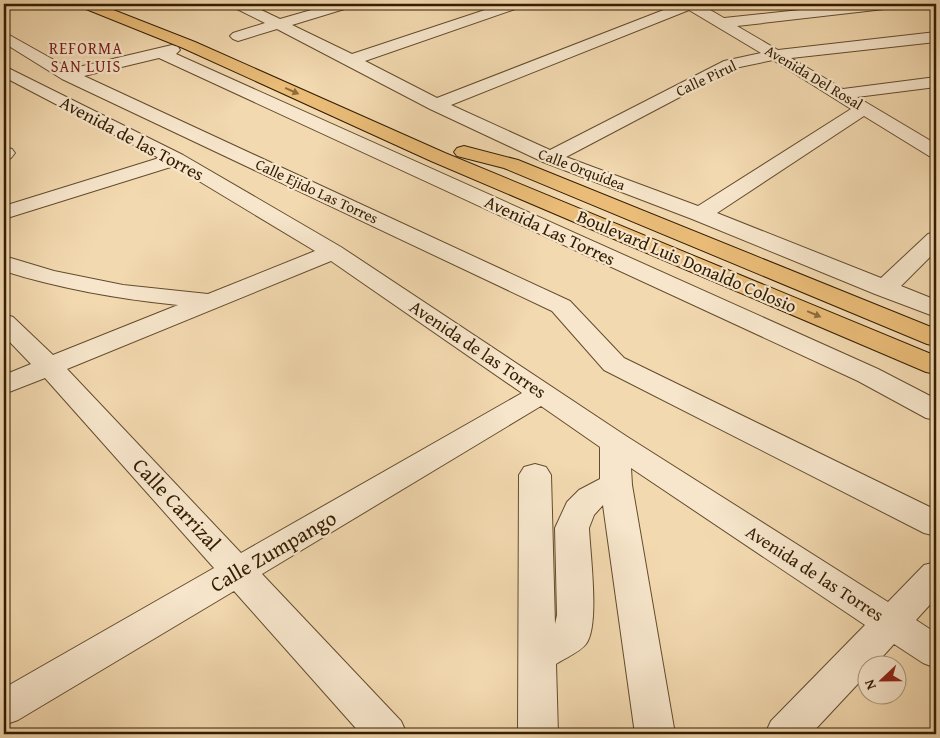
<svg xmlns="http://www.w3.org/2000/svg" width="940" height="738" viewBox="0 0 940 738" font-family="'Gentium Book Plus',serif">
	<rect width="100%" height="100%" fill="#f3d9b0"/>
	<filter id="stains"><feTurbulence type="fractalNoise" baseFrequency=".004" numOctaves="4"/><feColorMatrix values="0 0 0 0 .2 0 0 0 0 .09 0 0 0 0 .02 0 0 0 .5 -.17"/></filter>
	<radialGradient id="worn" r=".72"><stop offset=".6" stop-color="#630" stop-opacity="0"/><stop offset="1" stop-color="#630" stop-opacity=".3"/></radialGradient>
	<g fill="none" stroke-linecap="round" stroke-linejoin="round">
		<g stroke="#634c2c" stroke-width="2">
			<g id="minor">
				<path d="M231,4H249L280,19L332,4H353L351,7L292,25L352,54L503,4H523L521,7L365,61L437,98L679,4H700L724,18L857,4H900L898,7L893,8L737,26L778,50L936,32V42L791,58L843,89L936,77V87L857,97L936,144V158L929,156L864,116L717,213L881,278L928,234L936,232V251L901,286L936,300V317L875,294L692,219L543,162L430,109L277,29L238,41L233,39L230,36L233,33L265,23L233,7ZM689,10L761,53L724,61L550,150L451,105ZM773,60L851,109L698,206L566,157L735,68Z"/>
				<path d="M4,32L70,69L172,45L178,47L180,50L176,54L878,369L936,399V420L926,418L858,381L159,58L84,76L570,301L624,358L936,510V536L924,533L604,370L552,311L62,79L4,43Z"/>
				<path d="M4,66L183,155L341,247L626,436L888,602L924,565L936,562V598L916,620L936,633V668L923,663L894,644L874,666H868V673L811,734H765L771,721L865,625L631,468L632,485L675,734H635L603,505L594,515L589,528C590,553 600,626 586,644C580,652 565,658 556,664L558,734H518L519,475L524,467L535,464L546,467L551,475L555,624L557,615L555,528L567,502L579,490L600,479V447L541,406L262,574L401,721L407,734H361L234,591L18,720L4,725V688L214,568L45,378L4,394V375L31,364L4,336V314L13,317L53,355L178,305C119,299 61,289 4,271V256L54,271L123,285L208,294L315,251L174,166L4,219V206L159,158L4,77ZM331,261L522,393L241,553L67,369Z"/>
				<path d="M4,147L12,149L15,153L11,158L4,160Z"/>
			</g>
		</g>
		<g stroke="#331d00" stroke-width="2">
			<g id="highway">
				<path d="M79,4H98L195,42L445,153L936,356V374L926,372L431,161L183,48L81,7Z"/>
				<path d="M464,146L518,160L936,329V346L927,344L504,168L457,156L454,152L457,148Z"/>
			</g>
		</g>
		<use href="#minor" fill="#f7e6cc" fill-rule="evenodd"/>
		<use href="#highway" fill="#eabc78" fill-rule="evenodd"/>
	</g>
	<defs><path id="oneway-solid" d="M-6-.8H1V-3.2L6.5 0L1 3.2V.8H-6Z" transform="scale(1.25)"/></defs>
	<g fill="#8e6c3c">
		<use href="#oneway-solid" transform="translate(292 91) rotate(24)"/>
		<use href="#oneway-solid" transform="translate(814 314) rotate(23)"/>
	</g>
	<g text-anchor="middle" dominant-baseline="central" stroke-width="4.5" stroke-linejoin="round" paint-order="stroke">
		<g font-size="15" fill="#331d00" stroke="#f7e6cc">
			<text transform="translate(814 77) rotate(31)">Avenida Del Rosal</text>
			<text transform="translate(706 78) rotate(-25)">Calle Pirul</text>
			<text transform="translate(582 169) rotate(21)">Calle Orquídea</text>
			<text transform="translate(317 191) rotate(25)">Calle Ejido Las Torres</text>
		</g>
		<g font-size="16" letter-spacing="1" fill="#7a1f14" stroke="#f7e6cc">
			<text x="86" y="48">REFORMA<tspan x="86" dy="18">SAN LUIS</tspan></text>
		</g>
		<g font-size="18" fill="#331d00" stroke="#f7e6cc">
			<text transform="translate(132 138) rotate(28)">Avenida de las Torres</text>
			<text transform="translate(550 230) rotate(25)">Avenida Las Torres</text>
			<text transform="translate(687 261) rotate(23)">Boulevard Luis Donaldo Colosio</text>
			<text transform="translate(478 349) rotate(34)">Avenida de las Torres</text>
			<text transform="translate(815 573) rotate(33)">Avenida de las Torres</text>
		</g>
		<g font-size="21" fill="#331d00" stroke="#f7e6cc">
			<text transform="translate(177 504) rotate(47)">Calle Carrizal</text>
			<text transform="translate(273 551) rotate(-30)">Calle Zumpango</text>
		</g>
	</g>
	<rect width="940" height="738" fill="none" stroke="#f3d9b0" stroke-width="20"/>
	<rect x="5" y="5" width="930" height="728" fill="none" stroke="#331d00" stroke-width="2.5"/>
	<rect x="10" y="10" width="920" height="718" fill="none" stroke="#331d00"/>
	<g transform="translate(882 680) rotate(248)"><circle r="24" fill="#f7e6cc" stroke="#a9967a"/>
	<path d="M0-4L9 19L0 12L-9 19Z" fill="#8f2418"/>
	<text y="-8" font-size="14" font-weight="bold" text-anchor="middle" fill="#331d00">N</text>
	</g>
	<rect width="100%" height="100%" filter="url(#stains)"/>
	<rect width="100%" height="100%" fill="url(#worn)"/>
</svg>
